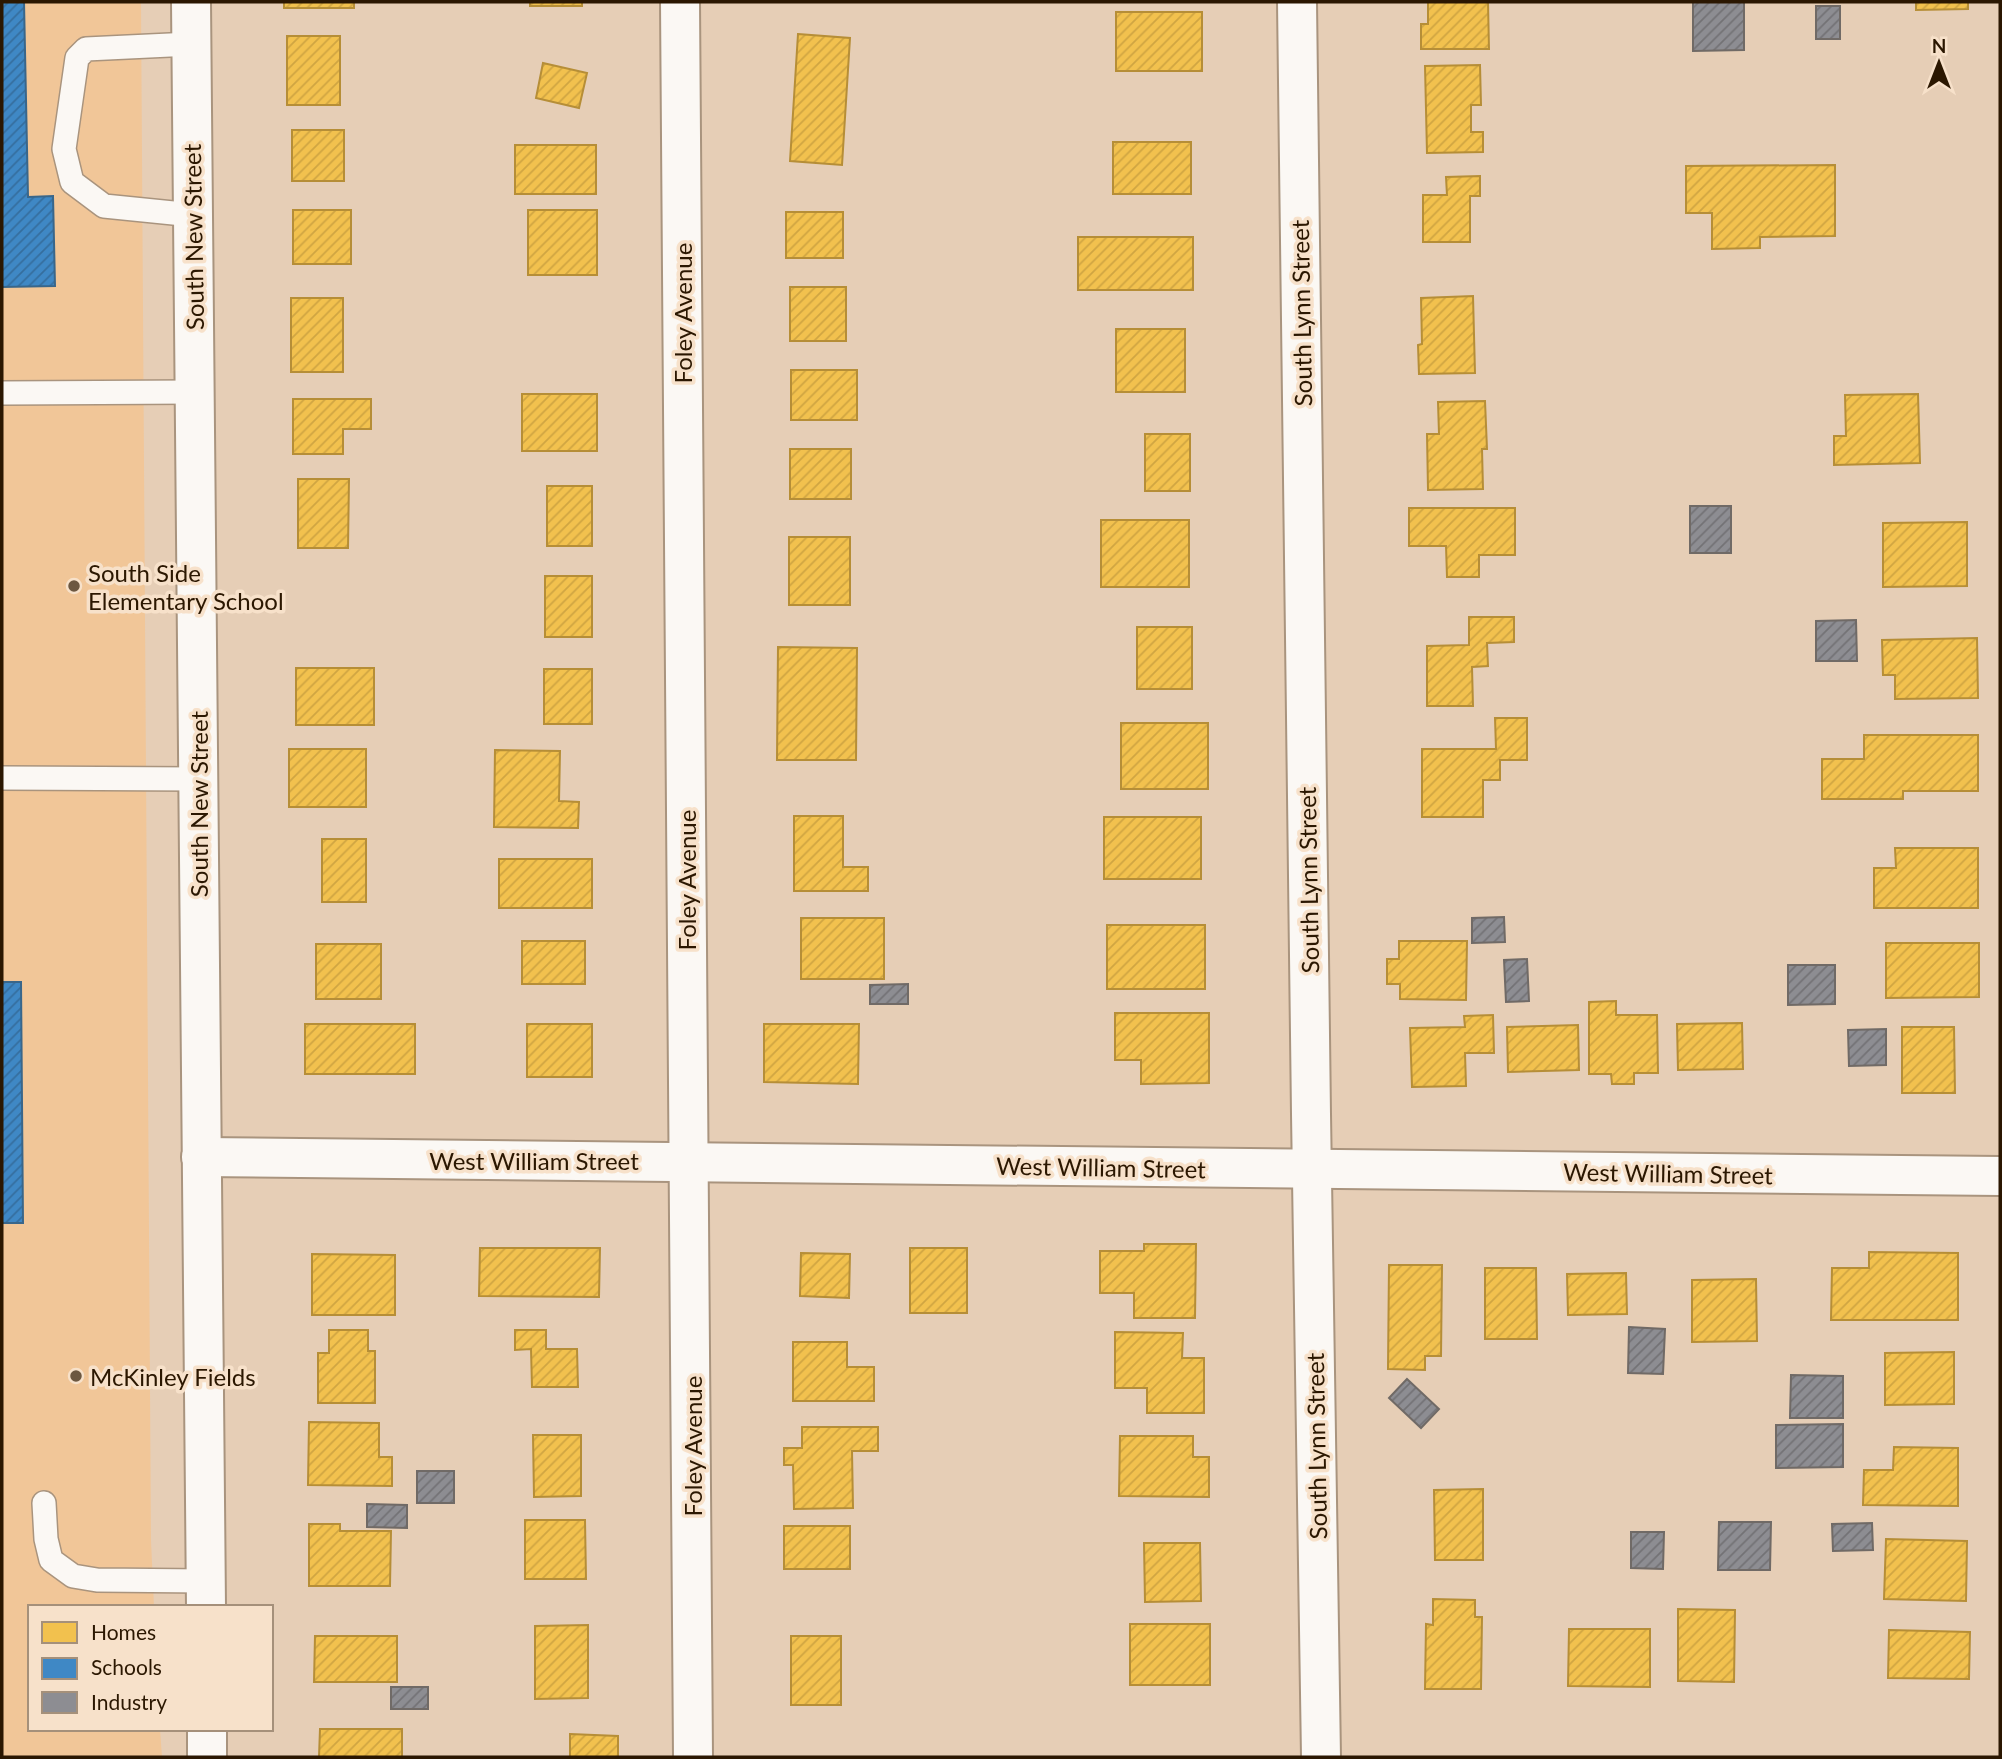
<svg xmlns="http://www.w3.org/2000/svg" width="2002" height="1759" viewBox="0 0 2002 1759" font-family="Lato,sans-serif">
	<defs>
		<pattern id="homes-hatch" width="6" height="6" patternUnits="userSpaceOnUse" patternTransform="scale(1.75)"><rect width="6" height="6" fill="#f2c14e"/><path d="M-1 1l2-2M0 6l6-6M5 7l2-2" fill="none" stroke="#d0a542"/></pattern>
		<pattern id="schools-hatch" width="6" height="6" patternUnits="userSpaceOnUse" patternTransform="scale(1.75)"><rect width="6" height="6" fill="#3f88c5"/><path d="M-1 1l2-2M0 6l6-6M5 7l2-2" fill="none" stroke="#356e9e"/></pattern>
		<pattern id="industry-hatch" width="6" height="6" patternUnits="userSpaceOnUse" patternTransform="scale(1.75)"><rect width="6" height="6" fill="#8d8d92"/><path d="M-1 1l2-2M0 6l6-6M5 7l2-2" fill="none" stroke="#737275"/></pattern>
	</defs>
	<rect width="100%" height="100%" fill="#e6ceb6"/>
	<path fill="#f1c698" d="M2,2H141L151,1541L154,1607H30V1729H160L162,1757H2Z"/>
	<g fill="url(#homes-hatch)" stroke="#b68e37" stroke-width="2">
		<rect x="284" y="2" width="70" height="6"/>
		<rect x="530" y="2" width="52" height="4"/>
		<path d="M1428,2H1488L1489,49H1421V24H1428Z"/>
		<path d="M1916,2H1968V9L1916,10Z"/>
		<rect x="1116" y="12" width="86" height="59"/>
		<path d="M798,34L850,38L842,165L790,161Z"/>
		<rect x="287" y="36" width="53" height="69"/>
		<path d="M543,63L587,73L579,108L536,98Z"/>
		<path d="M1480,65L1481,105H1471V132H1483V152L1427,153L1425,66Z"/>
		<rect x="292" y="130" width="52" height="51"/>
		<rect x="1113" y="142" width="78" height="52"/>
		<rect x="515" y="145" width="81" height="49"/>
		<path d="M1835,165V236L1760,237V248L1712,249V213H1686V166Z"/>
		<path d="M1480,176V196H1470V242H1423V195H1447L1446,177Z"/>
		<rect x="293" y="210" width="58" height="54"/>
		<rect x="528" y="210" width="69" height="65"/>
		<rect x="786" y="212" width="57" height="46"/>
		<rect x="1078" y="237" width="115" height="53"/>
		<rect x="790" y="287" width="56" height="54"/>
		<path d="M1473,296L1475,373L1419,374L1418,345L1422,344L1421,298Z"/>
		<rect x="291" y="298" width="52" height="74"/>
		<rect x="1116" y="329" width="69" height="63"/>
		<rect x="791" y="370" width="66" height="50"/>
		<rect x="522" y="394" width="75" height="57"/>
		<path d="M1918,394L1920,463L1834,465V436H1846L1845,395Z"/>
		<path d="M293,399H371V429H343V454H293Z"/>
		<path d="M1485,401L1487,449H1482L1483,489L1428,490L1427,434H1439L1438,402Z"/>
		<rect x="1145" y="434" width="45" height="57"/>
		<rect x="790" y="449" width="61" height="50"/>
		<path d="M298,479H349L348,548H298Z"/>
		<rect x="547" y="486" width="45" height="60"/>
		<path d="M1409,508H1515V555H1479V577H1447L1446,546H1409Z"/>
		<rect x="1101" y="520" width="88" height="67"/>
		<path d="M1967,522V586L1883,587V523Z"/>
		<rect x="789" y="537" width="61" height="68"/>
		<rect x="545" y="576" width="47" height="61"/>
		<path d="M1469,617H1514V642L1487,643L1488,666L1472,667L1473,706H1427V646L1469,645Z"/>
		<rect x="1137" y="627" width="55" height="62"/>
		<path d="M1977,638L1978,698L1895,699V675H1883L1882,640Z"/>
		<path d="M778,647L857,648L856,760H777Z"/>
		<rect x="296" y="668" width="78" height="57"/>
		<rect x="544" y="669" width="48" height="55"/>
		<path d="M1495,718H1527V760H1500V780H1483V817H1422V749H1496Z"/>
		<rect x="1121" y="723" width="87" height="66"/>
		<path d="M1864,735H1978V791H1903V799H1822V759H1864Z"/>
		<rect x="289" y="749" width="77" height="58"/>
		<path d="M495,750L560,751L559,801L579,802L578,828L494,827Z"/>
		<path d="M794,816H843V867H868V891H794Z"/>
		<rect x="1104" y="817" width="97" height="62"/>
		<rect x="322" y="839" width="44" height="63"/>
		<path d="M1895,848H1978V908H1874V868H1896Z"/>
		<rect x="499" y="859" width="93" height="49"/>
		<rect x="801" y="918" width="83" height="61"/>
		<rect x="1107" y="925" width="98" height="64"/>
		<rect x="522" y="941" width="63" height="43"/>
		<path d="M1399,941H1467L1466,1000L1400,999V984H1387V959H1399Z"/>
		<path d="M1886,943H1979V997L1886,998Z"/>
		<rect x="316" y="944" width="65" height="55"/>
		<path d="M1616,1001V1015H1657L1658,1073H1634V1084H1612L1611,1074H1589V1002Z"/>
		<path d="M1115,1013H1209V1083L1141,1084V1060H1115Z"/>
		<path d="M1493,1015L1494,1053H1465L1466,1086L1412,1087L1410,1028L1465,1027L1464,1016Z"/>
		<path d="M1742,1023L1743,1069L1678,1070L1677,1024Z"/>
		<rect x="305" y="1024" width="110" height="50"/>
		<rect x="527" y="1024" width="65" height="53"/>
		<path d="M764,1024H859L858,1084L764,1082Z"/>
		<path d="M1578,1025L1579,1070L1508,1072L1507,1027Z"/>
		<path d="M1902,1027H1954L1955,1093H1902Z"/>
		<path d="M1144,1244H1196L1195,1318H1134V1293H1100V1251H1144Z"/>
		<path d="M480,1248H600L599,1297L479,1296Z"/>
		<rect x="910" y="1248" width="57" height="65"/>
		<path d="M1869,1252L1958,1253V1320H1831L1832,1268H1869Z"/>
		<path d="M801,1253L850,1254L849,1298L800,1296Z"/>
		<path d="M312,1254L395,1255V1315H312Z"/>
		<path d="M1389,1265H1442L1441,1356H1425V1370L1388,1369Z"/>
		<path d="M1485,1268H1536L1537,1339H1485Z"/>
		<path d="M1626,1273L1627,1314L1568,1315L1567,1274Z"/>
		<path d="M1756,1279L1757,1341L1692,1342V1280Z"/>
		<path d="M329,1330H368V1351H375V1403H318V1353H329Z"/>
		<path d="M515,1330H546V1349H577L578,1387H532L531,1349L515,1350Z"/>
		<path d="M1115,1332L1183,1333L1182,1358H1204V1413H1147V1388H1115Z"/>
		<path d="M793,1342H847V1367H874V1401H793Z"/>
		<path d="M1954,1352V1404L1885,1405V1353Z"/>
		<path d="M309,1422L379,1423V1457H392V1486L308,1485Z"/>
		<path d="M802,1427H878V1451H852L853,1508L794,1509L793,1465H784V1448H802Z"/>
		<path d="M533,1435H581V1496L534,1497Z"/>
		<path d="M1120,1436H1193V1457H1209V1497L1119,1496Z"/>
		<path d="M1894,1447L1958,1448V1506L1863,1505L1864,1470H1893Z"/>
		<path d="M1483,1489V1560H1435L1434,1490Z"/>
		<path d="M525,1520H585L586,1579H525Z"/>
		<path d="M309,1524H340V1531H391L390,1586H309Z"/>
		<rect x="784" y="1526" width="66" height="43"/>
		<path d="M1886,1539L1967,1541L1966,1601L1884,1599Z"/>
		<path d="M1144,1543H1200L1201,1601L1145,1602Z"/>
		<path d="M1433,1599L1475,1600V1617H1482L1481,1689H1425L1426,1624L1433,1625Z"/>
		<path d="M1678,1609L1735,1610L1734,1682L1678,1681Z"/>
		<rect x="1130" y="1624" width="80" height="61"/>
		<path d="M588,1625V1698L535,1699V1626Z"/>
		<path d="M1569,1629H1650V1687L1568,1686Z"/>
		<path d="M1889,1630L1970,1632L1969,1679L1888,1678Z"/>
		<path d="M315,1636H397V1682H314Z"/>
		<rect x="791" y="1636" width="50" height="69"/>
		<path d="M320,1729H402V1757H319Z"/>
		<path d="M570,1734L618,1736V1757H570Z"/>
	</g>
	<g fill="url(#schools-hatch)" stroke="#39668a" stroke-width="2">
		<path d="M2,2H24L28,197L53,196L55,286L2,287Z"/>
		<path d="M2,982H21L23,1223H2Z"/>
	</g>
	<g fill="url(#industry-hatch)" stroke="#706a66" stroke-width="2">
		<path d="M1693,2H1744V50L1693,51Z"/>
		<rect x="1816" y="6" width="24" height="33"/>
		<rect x="1690" y="506" width="41" height="47"/>
		<path d="M1856,620L1857,661H1816V621Z"/>
		<path d="M1504,917L1505,942L1472,943V918Z"/>
		<path d="M1527,959L1529,1001L1506,1002L1504,960Z"/>
		<path d="M1788,965H1835V1004L1788,1005Z"/>
		<path d="M908,984V1004H870V985Z"/>
		<path d="M1886,1029V1065L1849,1066L1848,1030Z"/>
		<path d="M1629,1327L1665,1329L1663,1374L1628,1373Z"/>
		<path d="M1791,1375L1843,1376V1418H1790Z"/>
		<path d="M1407,1379L1439,1409L1421,1428L1389,1398Z"/>
		<path d="M1843,1424V1467L1776,1468V1425Z"/>
		<rect x="417" y="1471" width="37" height="32"/>
		<path d="M367,1504L407,1505V1528L367,1527Z"/>
		<path d="M1719,1522H1771L1770,1570H1718Z"/>
		<path d="M1872,1523L1873,1550L1833,1551L1832,1524Z"/>
		<path d="M1631,1532H1664L1663,1569L1631,1568Z"/>
		<rect x="391" y="1687" width="37" height="22"/>
	</g>
	<g fill="none" stroke-linecap="round" stroke-linejoin="round">
		<g stroke="#a9947e" stroke-width="26">
			<g id="lane">
				<path d="M191,44L86,49L77,58L64,149L72,182L104,206L193,215"/>
				<path d="M2,393L196,392"/>
				<path d="M2,778L198,779"/>
				<path d="M44,1503L46,1539L51,1560L73,1576L97,1580L205,1581"/>
			</g>
		</g>
		<g stroke="#a9947e" stroke-width="42">
			<g id="street">
				<path d="M191,2L206,1607"/>
				<path d="M680,2L693,1757"/>
				<path d="M1297,2L1311,1114L1321,1757"/>
				<path d="M201,1157L2000,1176"/>
				<path d="M207,1729V1757"/>
			</g>
		</g>
		<use href="#lane" stroke="#fbf8f4" stroke-width="23"/>
		<use href="#street" stroke="#fbf8f4" stroke-width="38"/>
	</g>
	<g fill="#6c5740" stroke="#f7e1ca" stroke-width="2.5">
		<circle cx="74" cy="586" r="7"/>
		<circle cx="76" cy="1376" r="7"/>
	</g>
	<g text-anchor="middle" dominant-baseline="central" stroke-width="7" stroke-linejoin="round" paint-order="stroke">
		<g font-size="24" fill="#2b1701" stroke="#f7e1ca">
			<text transform="translate(193 237) rotate(-91)">South New Street</text>
			<text transform="translate(682 313) rotate(-90)">Foley Avenue</text>
			<text transform="translate(1301 313) rotate(-91)">South Lynn Street</text>
			<text transform="translate(198 804) rotate(-90)">South New Street</text>
			<text transform="translate(686 880) rotate(-90)">Foley Avenue</text>
			<text transform="translate(1308 880) rotate(-91)">South Lynn Street</text>
			<text x="534" y="1160">West William Street</text>
			<text transform="translate(1101 1167) rotate(1)">West William Street</text>
			<text transform="translate(1668 1173) rotate(1)">West William Street</text>
			<text transform="translate(692 1446) rotate(-90)">Foley Avenue</text>
			<text transform="translate(1316 1446) rotate(-91)">South Lynn Street</text>
		</g>
		<g font-size="24" fill="#2b1701" stroke="#f7e1ca" text-anchor="start">
			<text x="88" y="572">South Side<tspan x="88" dy="28">Elementary School</tspan></text>
			<text x="90" y="1376">McKinley Fields</text>
		</g>
	</g>
	<rect width="2002" height="1759" fill="none" stroke="#2b1701" stroke-width="7"/>
	<rect x="28" y="1605" width="245" height="126" fill="#f7e1ca" stroke="#a5907a" stroke-width="2"/>
	<rect x="42" y="1622" width="35" height="21" fill="#f2c14e" stroke="#a5907a" stroke-width="2"/>
	<text x="91" y="1640" font-size="21" fill="#2b1701">Homes</text>
	<rect x="42" y="1658" width="35" height="21" fill="#3f88c5" stroke="#a5907a" stroke-width="2"/>
	<text x="91" y="1675" font-size="21" fill="#2b1701">Schools</text>
	<rect x="42" y="1692" width="35" height="21" fill="#8d8d92" stroke="#a5907a" stroke-width="2"/>
	<text x="91" y="1710" font-size="21" fill="#2b1701">Industry</text>
	<g transform="translate(1939 63)" stroke="#f7e1ca" stroke-width="5" paint-order="stroke">
	<path d="M0-5L12 26L0 18L-12 26Z" fill="#2b1701"/>
	<text y="-10" font-size="19" font-weight="bold" text-anchor="middle" fill="#2b1701">N</text>
	</g>
</svg>
